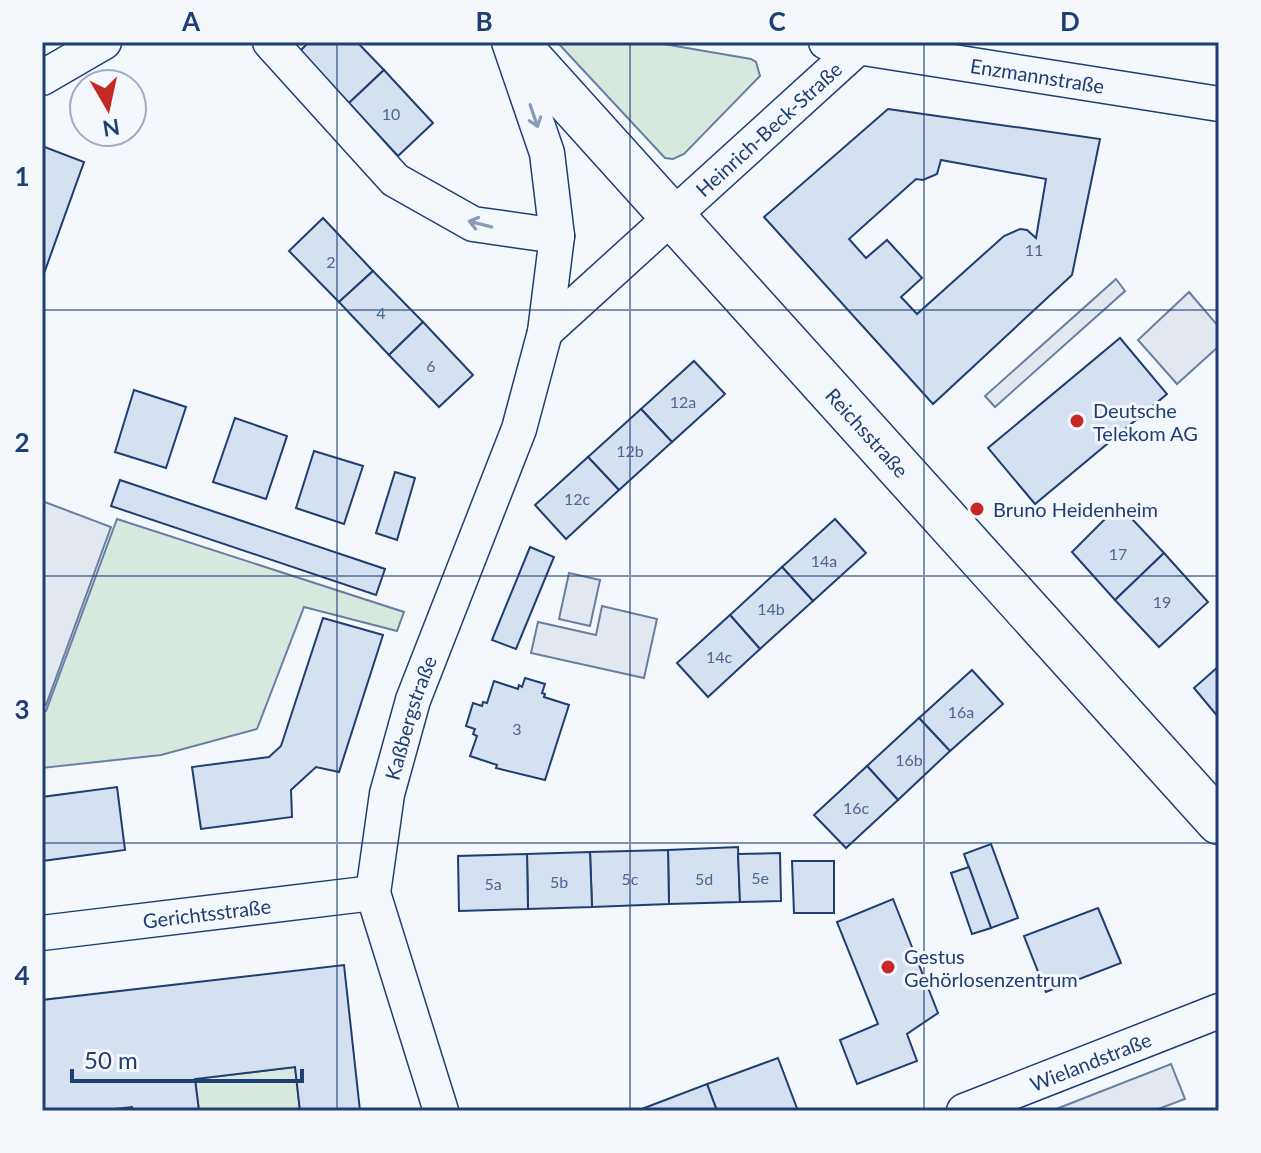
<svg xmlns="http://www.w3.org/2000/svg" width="1261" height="1153" viewBox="0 0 1261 1153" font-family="Lato,sans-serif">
	<rect width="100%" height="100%" fill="#f4f7fb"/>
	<g fill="#d7e8df" stroke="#687fa3" stroke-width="2">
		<path d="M557,42H652L751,59L756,62L760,76L684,154L673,159L665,158Z"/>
		<path d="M117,519L404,612L397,631L304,607L257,729L161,755L42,768V713L46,711Z"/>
		<path d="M295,1067L300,1111H199L195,1079Z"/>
	</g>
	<g fill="#e3e8f0" stroke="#687fa3" stroke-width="2">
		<path d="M1116,279L1125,291L995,407L985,396Z"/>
		<path d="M1189,292L1219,327V346L1177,384L1138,340Z"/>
		<path d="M42,501L111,527L46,705L42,703Z"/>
		<path d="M569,573L600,580L590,626L559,619Z"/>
		<path d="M602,606L657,619L644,678L531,653L538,622L596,635Z"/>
		<path d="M1171,1064L1185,1099L1153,1111H1051Z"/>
	</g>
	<g fill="#d5e0f0" stroke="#1d3f73" stroke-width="2" fill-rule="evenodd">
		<path d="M309,42H357L384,70L349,103L300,51Z"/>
		<path d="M384,70L433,123L398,156L349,103Z"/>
		<path d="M888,109L1100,139L1072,275L933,404L764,217ZM941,160L1046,179L1036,238L1027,230L1020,229L1004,236L917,314L901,297L922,278L887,240L866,258L849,239L916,179L923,180L937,174Z"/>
		<path d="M42,146L84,162L42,279Z"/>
		<path d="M323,218L373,271L339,302L289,251Z"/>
		<path d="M373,271L423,322L389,355L339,302Z"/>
		<path d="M423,322L473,375L439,407L389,355Z"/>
		<path d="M1120,338L1167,394L1035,504L988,448Z"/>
		<path d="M694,361L725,394L672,442L641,409Z"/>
		<path d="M134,390L186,407L166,468L115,452Z"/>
		<path d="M641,409L672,442L619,490L588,457Z"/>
		<path d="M235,418L287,436L266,499L213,482Z"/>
		<path d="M314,451L363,466L344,524L296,508Z"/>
		<path d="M588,457L619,490L566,539L535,505Z"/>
		<path d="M395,472L415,478L397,540L376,533Z"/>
		<path d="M120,480L385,569L376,595L111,506Z"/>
		<path d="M1119,505L1164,553L1115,600L1072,552Z"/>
		<path d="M835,519L866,553L813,601L782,567Z"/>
		<path d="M530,547L554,557L516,649L492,640Z"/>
		<path d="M1164,553L1208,602L1159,647L1115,600Z"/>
		<path d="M782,567L813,601L760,649L730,615Z"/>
		<path d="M730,615L760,649L708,697L677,663Z"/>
		<path d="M323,618L383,635L339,772L316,767L291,790L292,817L201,829L192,767L269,757L281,746Z"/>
		<path d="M1219,666V718L1194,688Z"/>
		<path d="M972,670L1003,704L950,751L919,718Z"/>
		<path d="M525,678L545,684L542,693L545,694L544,697L569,705L545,780L496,768L497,765L470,756L477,736L473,734L475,729L466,726L473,703L482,706L483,702L487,703L494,681L518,689L519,685L522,687Z"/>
		<path d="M919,718L950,751L898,800L867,766Z"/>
		<path d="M867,766L898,800L846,848L814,815Z"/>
		<path d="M117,787L125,850L42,861V797Z"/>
		<path d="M991,844L1018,918L991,928L964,854Z"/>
		<path d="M738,847L740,902L669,904L668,850Z"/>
		<path d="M668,850L669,904L592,907L590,852Z"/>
		<path d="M590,852L592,907L528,909L527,854Z"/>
		<path d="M780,853L781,901L740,902L738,854Z"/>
		<path d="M527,854L528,909L459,911L458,856Z"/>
		<path d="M792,861H834V913H794Z"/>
		<path d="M969,867L991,928L972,934L951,873Z"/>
		<path d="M893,899L938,1013L907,1034L917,1061L857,1084L840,1040L878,1024L837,922Z"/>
		<path d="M1098,908L1121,963L1046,992L1024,936Z"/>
		<path d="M344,965L360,1111H300L295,1067L195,1079L199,1111H133L132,1107L97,1111H42V1000Z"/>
		<path d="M778,1058L798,1111H717L707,1084Z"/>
		<path d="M707,1084L717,1111H639V1110Z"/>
	</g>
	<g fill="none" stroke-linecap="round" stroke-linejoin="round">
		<g stroke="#1d3f73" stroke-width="37">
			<g id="minor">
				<path d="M270,42L395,180L473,224L557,236"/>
				<path id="s1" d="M826,42L1219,104"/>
				<path d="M42,78L104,42"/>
				<path id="s2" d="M545,332L864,42"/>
				<path id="s3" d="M42,933L373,893"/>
				<path id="s4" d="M441,1111L373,893L387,794L413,700L519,429L545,332L557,236L547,153L509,42"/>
				<path id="s5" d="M964,1111L1219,1011"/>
			</g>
		</g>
		<g stroke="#1d3f73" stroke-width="47">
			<g id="major">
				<path id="s6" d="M515,42L1219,822"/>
			</g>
		</g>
		<use href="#minor" stroke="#f4f7fb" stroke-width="34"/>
		<use href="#major" stroke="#f4f7fb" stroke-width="44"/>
	</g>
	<defs><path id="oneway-shaft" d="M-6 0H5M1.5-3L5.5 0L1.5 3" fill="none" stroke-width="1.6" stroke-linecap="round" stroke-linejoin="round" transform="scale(2)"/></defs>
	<g stroke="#889bb7">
		<use href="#oneway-shaft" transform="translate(534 116) rotate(71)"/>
		<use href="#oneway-shaft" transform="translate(480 224) rotate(-166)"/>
	</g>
	<path fill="none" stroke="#1d3f73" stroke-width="2" stroke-opacity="0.55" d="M337,42V1111M630,42V1111M924,42V1111M42,310H1219M42,576H1219M42,843H1219"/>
	<g fill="#c62828" stroke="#f4f7fb" stroke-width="3">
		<circle cx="1077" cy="421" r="8"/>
		<circle cx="977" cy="509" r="8"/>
		<circle cx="888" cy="967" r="8"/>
	</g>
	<g text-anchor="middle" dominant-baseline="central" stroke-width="6" stroke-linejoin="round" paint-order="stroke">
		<g font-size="16" fill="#4b6792">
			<text x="391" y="113">10</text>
			<text x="1034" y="249">11</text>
			<text x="331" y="261">2</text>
			<text x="381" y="312">4</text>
			<text x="431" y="365">6</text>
			<text x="683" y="401">12a</text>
			<text x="630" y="450">12b</text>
			<text x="577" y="498">12c</text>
			<text x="1118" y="553">17</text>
			<text x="824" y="560">14a</text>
			<text x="1162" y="601">19</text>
			<text x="771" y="608">14b</text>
			<text x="719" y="656">14c</text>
			<text x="961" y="711">16a</text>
			<text x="517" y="728">3</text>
			<text x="909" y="759">16b</text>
			<text x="856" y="807">16c</text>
			<text x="760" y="877">5e</text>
			<text x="630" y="878">5c</text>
			<text x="704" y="878">5d</text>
			<text x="559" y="881">5b</text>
			<text x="493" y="883">5a</text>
		</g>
		<g font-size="20" fill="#1d3f73" stroke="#f4f7fb">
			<text stroke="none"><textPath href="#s1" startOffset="214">Enzmannstraße</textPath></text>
			<text stroke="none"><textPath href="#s2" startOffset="302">Heinrich-Beck-Straße</textPath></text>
			<text stroke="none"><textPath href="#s6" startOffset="526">Reichsstraße</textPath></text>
			<text stroke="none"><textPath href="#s4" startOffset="408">Kaßbergstraße</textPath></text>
			<text stroke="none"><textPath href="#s3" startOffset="166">Gerichtsstraße</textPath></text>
			<text stroke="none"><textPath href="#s5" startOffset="136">Wielandstraße</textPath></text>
		</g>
		<g font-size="20" fill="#1d3f73" stroke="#f4f7fb" text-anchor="start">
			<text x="1093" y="410">Deutsche<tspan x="1093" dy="23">Telekom AG</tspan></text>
			<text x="993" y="509">Bruno Heidenheim</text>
			<text x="904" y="956">Gestus<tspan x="904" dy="23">Gehörlosenzentrum</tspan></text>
		</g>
	</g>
	<rect width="1261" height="1153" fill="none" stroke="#f4f7fb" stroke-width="88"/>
	<g transform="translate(108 108) rotate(171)"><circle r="38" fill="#f4f7fb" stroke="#9eadc5" stroke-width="2"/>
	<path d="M0-6L14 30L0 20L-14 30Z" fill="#c62828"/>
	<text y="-12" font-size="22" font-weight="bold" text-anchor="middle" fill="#1d3f73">N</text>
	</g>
	<path d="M72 1069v12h230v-12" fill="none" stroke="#1d3f73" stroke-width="4"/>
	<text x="84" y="1069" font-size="24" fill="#1d3f73" stroke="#f4f7fb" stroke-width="6" paint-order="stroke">50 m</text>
	<rect x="44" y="44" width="1173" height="1065" fill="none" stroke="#1d3f73" stroke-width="3"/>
	<g font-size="26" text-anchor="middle" font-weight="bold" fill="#1d3f73">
		<text x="191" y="31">A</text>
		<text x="484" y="31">B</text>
		<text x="777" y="31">C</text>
		<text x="1070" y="31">D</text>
		<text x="22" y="186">1</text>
		<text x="22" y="452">2</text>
		<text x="22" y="719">3</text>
		<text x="22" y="985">4</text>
	</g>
</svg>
